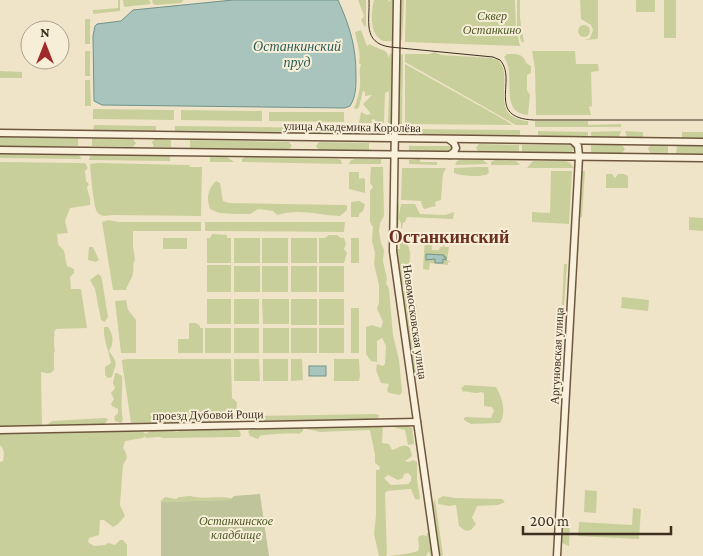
<svg xmlns="http://www.w3.org/2000/svg" width="703" height="556" viewBox="0 0 703 556" font-family="'Crimson Pro',serif">
	<rect width="100%" height="100%" fill="#f0e4c8"/>
	<g fill="#c9cf9b" fill-rule="evenodd">
		<path d="M118,0H120V11L93,14V10L118,8Z"/>
		<path d="M123,0H149L151,4L124,7Z"/>
		<path d="M152,0H183V1L181,3L156,5L153,4Z"/>
		<path d="M358,0H366V27L364,26L361,20L364,16Z"/>
		<path d="M374,0H388L390,2V0H393V41H383C369,34 371,13 374,0Z"/>
		<path d="M401,0H404L402,41L400,37Z"/>
		<path d="M406,0H515L516,28L520,46L405,42Z"/>
		<path d="M517,0H520V18L524,43L521,41L517,27Z"/>
		<path d="M580,0H598V37L597,39L585,40L590,38L593,30L591,25L581,19Z"/>
		<rect x="636" y="0" width="19" height="12"/>
		<rect x="664" y="0" width="12" height="38"/>
		<rect x="85" y="19" width="5" height="25"/>
		<circle cx="584" cy="31" r="6"/>
		<path d="M361,30L367,46L370,44C373,47 385,50 386,52C388,54 388,56 389,58L390,53L393,55L392,123H388L389,91L385,93L384,123H377L374,119L371,120L373,123H359L361,112L367,115L371,114L363,104L372,95L365,96V92L363,91L359,107L357,109L354,108C357,101 359,93 360,86C361,79 358,71 361,65L359,63C361,52 357,44 355,32Z"/>
		<rect x="85" y="51" width="5" height="25"/>
		<path d="M532,51H575L576,64H598L599,71L591,72L592,106L589,107L591,115H536L535,69Z"/>
		<path d="M435,52L441,55L491,58L498,60C516,78 486,117 528,121V125H516L405,62V54H429Z"/>
		<path d="M403,54L402,124H399L400,55Z"/>
		<path d="M507,54C517,54 523,53 526,63L531,66V73L527,75V90L530,95L528,115C498,113 517,75 504,57Z"/>
		<path d="M405,64L505,120L512,125L405,124Z"/>
		<path d="M0,71L22,72V78H0Z"/>
		<path d="M85,80H90L91,106H85Z"/>
		<path d="M93,109L174,110V120L93,119Z"/>
		<path d="M181,110L262,111V121L181,120Z"/>
		<path d="M269,112H344V122L269,121Z"/>
		<path d="M535,121H588V125L621,124V127H535Z"/>
		<path d="M94,125L156,126V131L93,130Z"/>
		<path d="M175,126L348,128V134L175,131Z"/>
		<path d="M409,129L520,130V136L409,134Z"/>
		<path d="M538,131L588,132V137L543,136L538,135Z"/>
		<path d="M621,131L619,137H591V132Z"/>
		<path d="M625,131L643,132V137H627Z"/>
		<rect x="682" y="132" width="21" height="6"/>
		<path d="M0,137L78,138V146H0Z"/>
		<path d="M92,138L133,139L136,143L133,147L92,146Z"/>
		<path d="M155,139L171,140V147H154L152,142Z"/>
		<path d="M190,140L289,142L292,146L289,149L190,148Z"/>
		<path d="M319,142L369,143V150H319L316,146Z"/>
		<path d="M479,144L519,145V152L478,151L476,148Z"/>
		<path d="M522,145H571L574,149L571,153L522,152Z"/>
		<path d="M591,145H622L625,149L622,153H591Z"/>
		<path d="M651,145L668,146V154L650,153L648,148Z"/>
		<path d="M409,146H450L452,148L451,151H409Z"/>
		<path d="M677,146H703V154H676Z"/>
		<path d="M0,154H77L80,156L81,159L0,158Z"/>
		<path d="M94,155H170V161L89,160L90,156Z"/>
		<path d="M210,156L227,157L234,162H210Z"/>
		<path d="M245,157L338,159L341,160L342,164L242,162V159Z"/>
		<path d="M354,159H381V164H349L350,161Z"/>
		<path d="M420,159V162H437V165L409,164V160Z"/>
		<path d="M461,160H483L488,164L455,165L457,161Z"/>
		<path d="M495,160L516,161L520,165H491V162Z"/>
		<path d="M533,161H566L570,163L574,168H527Z"/>
		<path d="M0,162L80,163H85L88,168L85,171L86,181L89,184L87,188L90,198V205L70,208L65,221L68,233L57,234L58,244L64,251L67,266L74,269V273L70,277L71,289H81L87,328L56,329L54,332C55,338 53,345 55,350L54,353V370C49,376 46,372 41,372L42,427L0,428Z"/>
		<path d="M97,163L189,165L190,167H202L201,216L112,215C107,216 100,217 97,212C93,204 91,174 90,164Z"/>
		<path d="M371,167H383L384,216L380,223L379,231L381,243L384,250L383,261L387,279L386,283L389,289L390,301L393,335L399,360L402,392L400,395L389,393L387,390L389,384L381,383L376,370L377,364L383,366L385,364L386,346L382,338L377,341V362L371,361L366,354V327L372,325L381,328L383,322L377,309L379,302V285L374,264L375,253L372,241L373,227L370,222V191L373,187L370,183Z"/>
		<path d="M477,167H488L489,173C483,178 461,176 454,173V168Z"/>
		<path d="M402,168H446L443,174L441,200L435,202L436,206L424,209L421,203L422,201L401,200Z"/>
		<path d="M551,171H572L569,224L532,222V212L550,213Z"/>
		<path d="M582,171H585L582,217H580Z"/>
		<path d="M349,172H359V179L363,178L365,179V193L349,189Z"/>
		<path d="M606,174H612L615,178L618,174H624L628,176V188H606Z"/>
		<path d="M216,181L220,183L223,201L229,203L346,205L347,206V210L340,216C319,215 298,208 277,215L273,211L258,209L250,214H236L219,213L210,209C206,198 208,189 216,181Z"/>
		<path d="M359,201L365,204L363,211L359,214V217H351V202Z"/>
		<path d="M399,204V216L401,204H415L420,214L445,215L454,212L453,219L407,217L405,222L403,223L402,228L401,229V223L399,219L398,228L396,225L397,206Z"/>
		<path d="M689,217L703,218V231L689,230Z"/>
		<path d="M108,220L119,222H201V231H133V246L135,260C132,265 134,267 133,273C132,279 128,283 126,290H113L102,222Z"/>
		<path d="M205,222H345L344,232L205,231Z"/>
		<path d="M401,233L406,235C406,243 409,246 410,252C411,258 408,263 410,270L407,272L402,271L404,286L400,282L397,252L396,249H400V241L398,237V244H396L397,234L399,236Z"/>
		<path d="M212,234L227,235V238H231V263H207V238H210Z"/>
		<path d="M329,235H337L341,238H344L346,244L344,249L347,253L344,263H319V238H325Z"/>
		<rect x="163" y="238" width="24" height="11"/>
		<rect x="234" y="238" width="26" height="25"/>
		<rect x="262" y="238" width="26" height="25"/>
		<rect x="291" y="238" width="26" height="25"/>
		<rect x="351" y="238" width="8" height="25"/>
		<path d="M425,238L431,239L432,250H439L440,247H443V244L445,247H449L447,260L451,262H448V265L430,263L429,270L423,269Z"/>
		<path d="M89,247H93L99,260L96,262L88,260Z"/>
		<path d="M564,264H567L564,306L562,305Z"/>
		<rect x="207" y="265" width="24" height="27"/>
		<rect x="234" y="266" width="26" height="26"/>
		<rect x="262" y="266" width="26" height="26"/>
		<rect x="291" y="266" width="26" height="26"/>
		<rect x="319" y="266" width="25" height="26"/>
		<path d="M98,274L101,276L102,280L108,317L105,322L101,320L95,289L90,280Z"/>
		<path d="M405,291L417,377L413,373L403,294Z"/>
		<path d="M622,297L649,300L648,311L621,308Z"/>
		<rect x="207" y="299" width="24" height="25"/>
		<rect x="234" y="299" width="25" height="25"/>
		<path d="M262,299H289V324H263Z"/>
		<rect x="291" y="299" width="26" height="26"/>
		<rect x="319" y="299" width="25" height="26"/>
		<path d="M126,300L128,310L136,320V353H121L115,301Z"/>
		<path d="M412,303L417,306C417,317 422,333 416,343L414,342L411,316L409,309L410,304Z"/>
		<rect x="351" y="308" width="8" height="45"/>
		<path d="M189,323H196L200,326V328H203V353H178V339H189Z"/>
		<path d="M104,327H108C114,336 114,343 109,351C119,365 116,362 112,377L108,378L105,375V367L111,363C109,351 103,339 104,327Z"/>
		<rect x="205" y="328" width="26" height="25"/>
		<rect x="234" y="328" width="25" height="25"/>
		<rect x="263" y="328" width="26" height="25"/>
		<rect x="291" y="328" width="26" height="25"/>
		<rect x="319" y="328" width="25" height="25"/>
		<path d="M128,359H231L232,398L237,402L236,417L232,421L131,423L122,362V360Z"/>
		<path d="M234,359H259L260,381H234Z"/>
		<rect x="263" y="359" width="25" height="22"/>
		<path d="M291,359H302L303,380L291,381Z"/>
		<path d="M334,359H359L360,376L359,381H334Z"/>
		<path d="M115,373H117L122,376C123,391 120,405 123,420L121,423L115,421L114,417L118,413V409L112,406L111,404L114,399L111,393L115,388L113,383Z"/>
		<path d="M465,385L496,387C502,397 507,413 500,423L471,424L464,420V418L466,417L491,418L494,411L492,407L484,406V393L481,392C473,395 469,390 463,392L461,388Z"/>
		<path d="M376,414L379,415L378,419L243,421V417L246,416Z"/>
		<path d="M105,418L108,419L105,424L50,428L48,424L52,421Z"/>
		<path d="M383,424L382,443L389,444L392,450C400,448 403,442 410,448L412,456L405,461L409,462L413,460L417,462V480L420,498L419,500L415,499L411,489H409L387,491L385,493L387,554L386,556H379L374,534L376,515V470H379L380,467L375,463V455L370,430L320,432L307,429V427ZM408,473L411,476V481L408,484L391,485L384,478L388,475L398,480L403,478L404,474Z"/>
		<path d="M406,425L412,428L414,444L408,445L405,430L395,428L396,426Z"/>
		<path d="M219,426L228,430H239L241,434L240,437H236L164,438C157,436 152,438 146,438L145,436L143,438L125,441L123,448L126,453L127,458L123,465L120,505L125,516L118,524L113,527L104,520H100L99,535L89,538L88,542L94,546L105,545L108,543L115,545L120,540H123L127,545V556H0V462L3,461C4,455 5,450 0,445V433H26L50,430L58,433L75,430L100,432L142,430L145,434L151,431L168,429L177,432L185,428L210,429L213,427Z"/>
		<path d="M281,426L292,429L303,427V431L299,434C294,433 265,434 260,436L258,439L250,436L248,432L252,427Z"/>
		<path d="M585,490L597,491L596,513L584,512Z"/>
		<path d="M190,496C205,500 219,495 233,499V500L160,502L165,497L176,499L179,497Z"/>
		<path d="M443,496L455,498L502,499L505,502L498,505L477,506L472,518L476,524L471,530L466,531L459,526L456,505L449,506L438,504V499Z"/>
		<path d="M435,499L443,555L442,556L440,554L433,503Z"/>
		<path d="M633,508L641,509L639,539L578,536L579,522L632,525Z"/>
		<path d="M566,520H570L569,546L562,543L563,525Z"/>
		<path d="M427,533H429L432,542V556H430L429,551L426,556H390L411,553L418,551L419,547L418,537L422,535L427,536Z"/>
	</g>
	<path fill="#bfc49a" d="M260,494L269,556H161V502L230,500L234,496Z"/>
	<g fill="#a9c4bc" stroke="#6f938a">
		<path d="M233,0H338C350,27 356,46 356,76C356,86 356,97 350,106L345,108L102,105L94,101L93,36L95,26L97,24L121,21L133,10Z"/>
		<path d="M426,254L444,255V257H446V260L443,259V263H435V259L426,260Z"/>
		<rect x="309" y="366" width="17" height="10"/>
	</g>
	<g fill="none" stroke-linecap="round" stroke-linejoin="round">
		<g stroke="#6f573f" stroke-width="9">
			<g id="secondary">
				<path d="M397,0L393,251L436,556"/>
				<path d="M0,133L703,142"/>
				<path d="M0,150L703,158"/>
				<path d="M450,155L454,152L456,148L454,143L450,140"/>
				<path d="M0,430L417,422"/>
				<path d="M557,556L579,157L578,146L573,141"/>
			</g>
		</g>
		<use href="#secondary" stroke="#faf1dc" stroke-width="6"/>
		<path stroke="#3d2e20" stroke-width="1" d="M369,0C370,20 362,43 390,47L493,57L500,60C518,80 485,118 534,120H703"/>
	</g>
	<g text-anchor="middle" dominant-baseline="central" stroke-width="4" stroke-linejoin="round" paint-order="stroke">
		<g font-size="12" font-style="italic" fill="#4d5a26" stroke="#f7eed8">
			<text x="492" y="16">Сквер<tspan x="492" dy="14">Останкино</tspan></text>
			<text x="236" y="521">Останкинское<tspan x="236" dy="14">кладбище</tspan></text>
		</g>
		<g font-size="12" fill="#3d2e20" stroke="#f7eed8">
			<text transform="translate(352 127) rotate(1)">улица Академика Королёва</text>
			<text transform="translate(415 322) rotate(82)">Новомосковская улица</text>
			<text transform="translate(557 356) rotate(-87)">Аргуновская улица</text>
			<text transform="translate(208 415) rotate(-1)">проезд Дубовой Рощи</text>
		</g>
		<g font-size="14" font-style="italic" fill="#2f5d5a" stroke="#f7eed8">
			<text x="297" y="46">Останкинский<tspan x="297" dy="16">пруд</tspan></text>
		</g>
		<g font-size="18" font-weight="bold" fill="#6b2e1e" stroke="#f7eed8">
			<text x="449" y="237">Останкинский</text>
		</g>
	</g>
	<g transform="translate(45 45)"><circle r="24" fill="#f7eed8" stroke="#ada18e"/>
	<path d="M0-4L9 19L0 12L-9 19Z" fill="#9e2a2b"/>
	<text y="-8" font-size="14" font-weight="bold" text-anchor="middle" fill="#3d2e20">N</text>
	</g>
	<path d="M523 526v8h148v-8" fill="none" stroke="#3d2e20" stroke-width="2.5"/>
	<text x="530" y="526" font-size="15" fill="#3d2e20" stroke="#f7eed8" stroke-width="4" paint-order="stroke">200 m</text>
</svg>
